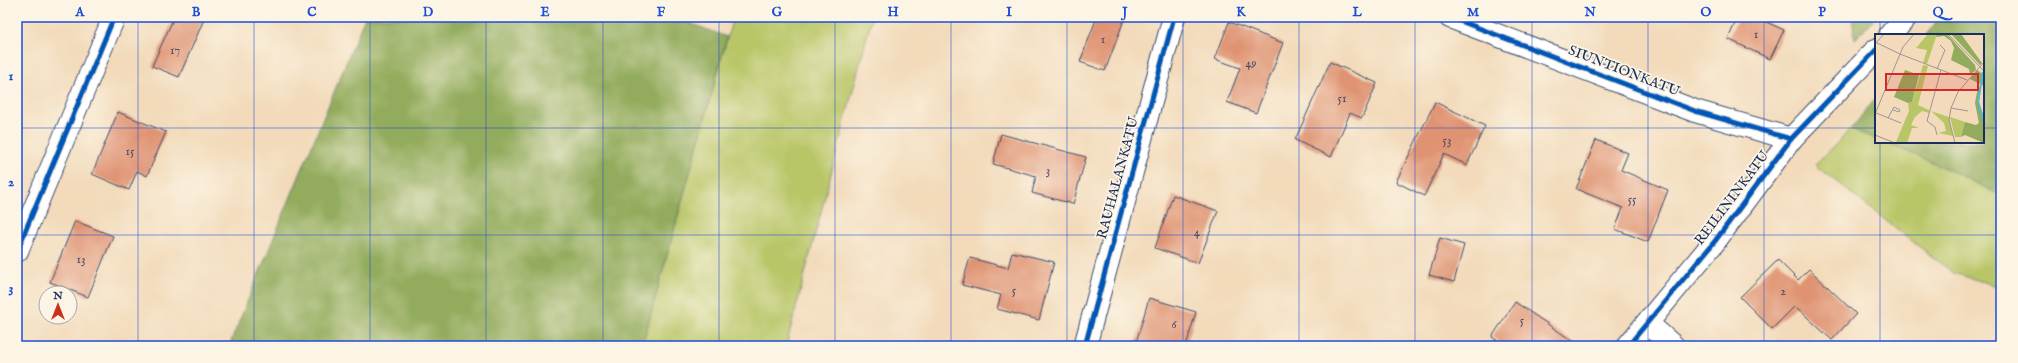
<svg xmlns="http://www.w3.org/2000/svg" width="2018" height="363" viewBox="0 0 2018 363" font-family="'IM FELL English',serif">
	<rect width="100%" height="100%" fill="#fcf5e5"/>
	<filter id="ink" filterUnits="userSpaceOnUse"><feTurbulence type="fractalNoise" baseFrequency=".025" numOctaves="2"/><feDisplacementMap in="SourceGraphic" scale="8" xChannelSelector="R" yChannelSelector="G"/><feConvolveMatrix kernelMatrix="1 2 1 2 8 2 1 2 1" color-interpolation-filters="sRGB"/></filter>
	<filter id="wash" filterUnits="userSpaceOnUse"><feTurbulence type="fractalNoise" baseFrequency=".012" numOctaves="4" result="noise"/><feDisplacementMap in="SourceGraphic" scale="16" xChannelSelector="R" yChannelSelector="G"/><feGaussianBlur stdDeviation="0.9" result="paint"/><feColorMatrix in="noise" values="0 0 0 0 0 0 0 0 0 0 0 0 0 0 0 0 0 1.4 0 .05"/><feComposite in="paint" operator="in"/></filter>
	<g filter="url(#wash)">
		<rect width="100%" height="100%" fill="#f2daba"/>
		<g fill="#b9c668" stroke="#6a7a63">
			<path d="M733,17H872L786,346H642Z"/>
			<path d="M1851,129L1876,139V142H1883L1926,159L2001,195V287L1953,273L1815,165Z"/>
		</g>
		<g fill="#92ab5c" stroke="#566d5d">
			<path d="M365,17H673L727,37L642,346H229Z"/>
			<path d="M1852,17H1876L1855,39Z"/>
			<path d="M1940,17H2001V195L1926,159L1883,142H1983V35H1926Z"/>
			<path d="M1876,98V139L1851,129Z"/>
		</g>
		<g id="blocks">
			<g fill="#df9372">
				<path d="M174,17H205L179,77L152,66Z"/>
				<path d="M1097,17H1125L1105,71L1080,62Z"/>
				<path d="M1738,17H1755L1784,30L1770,59L1728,39Z"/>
				<path d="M1229,22L1283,43L1256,113L1227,102L1240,68L1215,59Z"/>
				<path d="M1330,62L1377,83L1362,118L1350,113L1331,157L1295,140Z"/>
				<path d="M1435,102L1485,126L1467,165L1444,154L1424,196L1396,182Z"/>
				<path d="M118,112L166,132L147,176L137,171L129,190L92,174Z"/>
				<path d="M1001,134L1086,157L1073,204L1032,193L1036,176L993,164Z"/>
				<path d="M1596,140L1628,153L1621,170L1668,190L1648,242L1615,229L1623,208L1576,189Z"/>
				<path d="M1173,195L1218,211L1198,263L1155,248Z"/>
				<path d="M75,221L113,236L88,297L50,282Z"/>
				<path d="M1440,238L1464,245L1454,282L1429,275Z"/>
				<path d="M1012,252L1054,262L1039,320L997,309L1001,295L962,285L970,258L1008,268Z"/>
				<path d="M1778,260L1798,280L1809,269L1856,314L1832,340L1795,306L1772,329L1740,297Z"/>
				<path d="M1149,298L1196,312L1186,346H1135Z"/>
				<path d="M1515,302L1580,346H1505L1492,337Z"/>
			</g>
		</g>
	</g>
	<g filter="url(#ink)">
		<use href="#blocks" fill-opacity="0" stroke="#3b496c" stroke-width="1"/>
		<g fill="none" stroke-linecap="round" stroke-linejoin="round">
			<g stroke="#3b496c" stroke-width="24">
				<g id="street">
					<path d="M1450,17L1695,111L1791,139"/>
					<path d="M1890,35L1906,17"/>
					<path d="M17,251L114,17"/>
					<path d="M1647,323L1673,346"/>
					<path d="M1085,346L1174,17"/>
					<path d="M1628,346L1715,241L1791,139L1876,50"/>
				</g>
			</g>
			<use href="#street" stroke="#fff" stroke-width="22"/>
			<g stroke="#fcf5e5" stroke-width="8">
				<g id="cycleway">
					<path d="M1450,17L1695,111L1791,139"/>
					<path d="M17,251L114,17"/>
					<path d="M1085,346L1174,17"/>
					<path d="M1628,346L1715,241L1791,139L1876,50"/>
				</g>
			</g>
			<use href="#cycleway" stroke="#0057b8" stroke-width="5"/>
		</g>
	</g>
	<path fill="none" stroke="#1d4ed8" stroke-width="1" stroke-opacity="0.55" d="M138,17V346M254,17V346M370,17V346M486,17V346M603,17V346M719,17V346M835,17V346M951,17V346M1067,17V346M1183,17V346M1299,17V346M1415,17V346M1532,17V346M1648,17V346M1764,17V346M1880,17V35M17,128H1876M1983,128H2001M1880,142V346M17,235H2001"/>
	<g text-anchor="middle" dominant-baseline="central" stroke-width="3.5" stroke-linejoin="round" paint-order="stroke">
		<g font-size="12" fill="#4c4863">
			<text x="1756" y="34">1</text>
			<text x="1103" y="39">1</text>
			<text x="175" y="50">17</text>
			<text x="1251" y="63">49</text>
			<text x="1342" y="98">51</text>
			<text x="1447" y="140">53</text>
			<text x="130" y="151">15</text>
			<text x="1048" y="170">3</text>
			<text x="1632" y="199">55</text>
			<text x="1197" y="232">4</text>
			<text x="81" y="259">13</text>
			<text x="1014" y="290">5</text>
			<text x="1783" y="291">2</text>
			<text x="1522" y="320">5</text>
			<text x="1174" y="324">6</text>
		</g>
		<g font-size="14" fill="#1b2f5e" stroke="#fcf5e5">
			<text transform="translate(1624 71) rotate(21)">SIUNTIONKATU</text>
			<text transform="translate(1118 178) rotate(-75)">RAUHALANKATU</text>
			<text transform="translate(1732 198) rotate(-53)">REILININKATU</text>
		</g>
	</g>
	<g transform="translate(1875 34)">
		<rect width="109" height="109" fill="#f2daba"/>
		<path d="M53,0H62L52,30L48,29L52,16L41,14ZM48,31L53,32L43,71L54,76V79L47,77L40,83L36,91L44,94H37L32,109H24L21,108L34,77L33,69L37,68ZM56,77L74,83L78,102L63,99L71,97L69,89ZM75,83L90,88L86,103H80Z" fill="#b9c668"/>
		<path d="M62,0H72L100,31L101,36L95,41L94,35L76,26L79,14L76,7L69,2L61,3ZM76,0H86L107,29L105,31ZM30,36L44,41L37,68L33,69L19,63ZM102,36L109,41V52L95,45ZM103,53L106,54L104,68L109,83V109L90,101L86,103L90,88L101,91L104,89L100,69Z" fill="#92ab5c"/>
		<path fill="none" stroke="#53b8d1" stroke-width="2" d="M108,38L103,68L109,88"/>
		<path fill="none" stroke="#9c9695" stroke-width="1" d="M73,0L109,37M0,8L25,20L92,46M0,10L9,0M62,35L70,16L65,11M76,74L93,77M1,79L26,89M0,80L28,13L39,0M13,84L19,73L25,76L24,78L18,76M52,87L66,36M52,87L60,93L62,101M0,101L20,109M80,109L74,86L76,74L83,58L109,28"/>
		<path fill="#d62828" fill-opacity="0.15" stroke="#d62828" stroke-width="2" d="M11,40H103V56H11Z"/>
		<rect width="109" height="109" fill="none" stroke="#1b2f5e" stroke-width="2"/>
	</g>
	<rect width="2018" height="363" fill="none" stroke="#fcf5e5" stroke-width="44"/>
	<g transform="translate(58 305)"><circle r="19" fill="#fcf5e5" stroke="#a2a6af"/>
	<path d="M0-3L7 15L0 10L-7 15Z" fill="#c8321e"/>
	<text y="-6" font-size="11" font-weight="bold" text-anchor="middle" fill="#1b2f5e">N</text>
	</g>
	<rect x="22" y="22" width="1974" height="319" fill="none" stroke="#1d4ed8" stroke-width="1.5"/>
	<g font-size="13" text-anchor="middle" font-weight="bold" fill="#1d4ed8">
		<text x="80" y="16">A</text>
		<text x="196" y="16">B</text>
		<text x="312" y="16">C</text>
		<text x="428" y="16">D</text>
		<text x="545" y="16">E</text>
		<text x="661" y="16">F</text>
		<text x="777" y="16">G</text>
		<text x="893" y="16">H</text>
		<text x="1009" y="16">I</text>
		<text x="1125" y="16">J</text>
		<text x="1241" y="16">K</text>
		<text x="1357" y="16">L</text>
		<text x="1473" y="16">M</text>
		<text x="1590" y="16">N</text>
		<text x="1706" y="16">O</text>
		<text x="1822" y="16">P</text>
		<text x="1938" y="16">Q</text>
		<text x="11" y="80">1</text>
		<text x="11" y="186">2</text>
		<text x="11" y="292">3</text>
	</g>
</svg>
